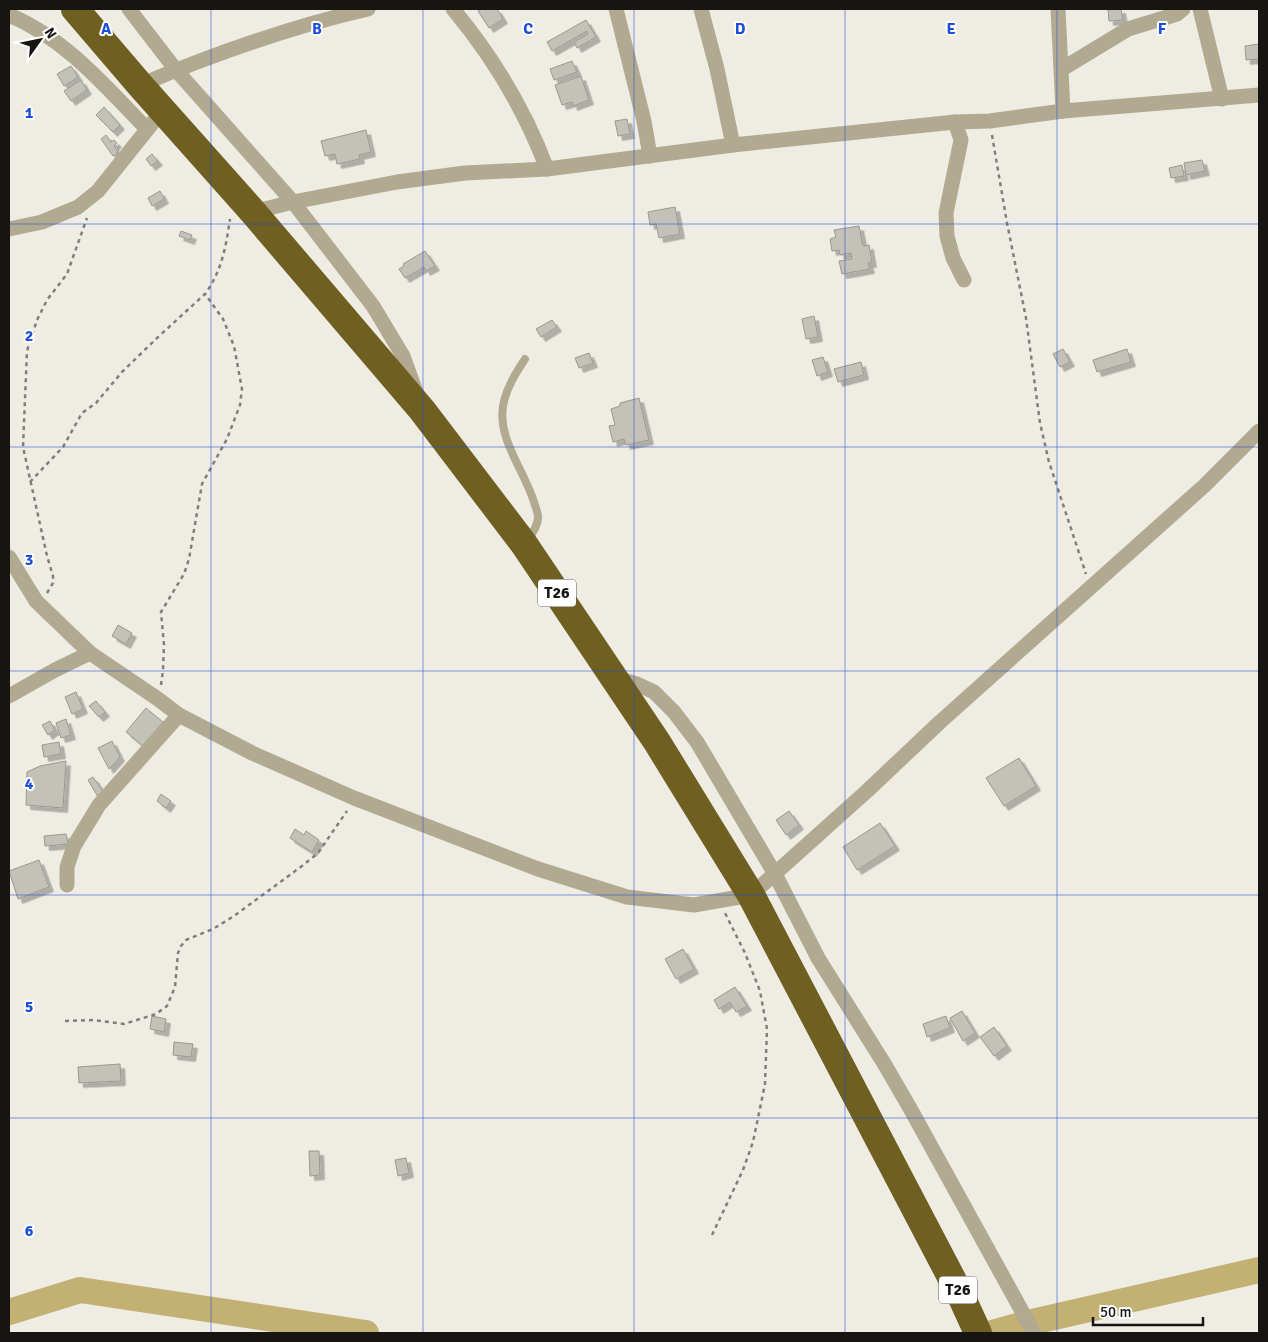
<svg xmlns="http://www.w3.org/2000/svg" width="1268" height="1342" viewBox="0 0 1268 1342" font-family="Signika,sans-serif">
	<defs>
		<filter id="shadow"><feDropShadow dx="4.5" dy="4.5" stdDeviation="0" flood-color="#0004"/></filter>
	</defs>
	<rect width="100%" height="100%" fill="#efece4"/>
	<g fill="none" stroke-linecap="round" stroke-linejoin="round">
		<g stroke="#c3b174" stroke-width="26">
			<path d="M9,1312L80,1290L366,1333"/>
			<path d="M992,1333L1028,1323L1259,1270"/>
		</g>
	</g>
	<g fill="#c3c1b8" stroke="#9a9890" filter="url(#shadow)">
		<path d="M482,9H497L503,19L489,28L478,11Z"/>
		<path d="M1121,9L1123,20L1109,21L1108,10Z"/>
		<path d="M586,20L596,37L577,48L574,42L588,34L587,31L552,51L547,42Z"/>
		<path d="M1259,44V59L1246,60L1245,46Z"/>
		<path d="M572,61L577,72L554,80L550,69Z"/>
		<path d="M71,66L78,77L64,86L57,74Z"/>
		<path d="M581,76L589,100L573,106L572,102L562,105L555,85Z"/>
		<path d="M81,80L87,90L71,101L64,91Z"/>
		<path d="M104,107L120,125L113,132L96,115Z"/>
		<path d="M627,119L630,134L618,136L615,121Z"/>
		<path d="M366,130L371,152L359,155L360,159L337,164L335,154L325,156L321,141Z"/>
		<path d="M106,135L111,142L114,140L117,143L114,146L118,152L113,156L101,139Z"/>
		<path d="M152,154L158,161L151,166L146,159Z"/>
		<path d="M1202,160L1205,171L1186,175L1184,163Z"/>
		<path d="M1182,165L1184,176L1171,178L1169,168Z"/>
		<path d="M160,191L164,199L152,206L148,198Z"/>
		<path d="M675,207L680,234L659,238L656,224L650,225L648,212Z"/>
		<path d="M859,226L863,246L869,245L872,263H868L870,269L842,274L839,261L852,259L851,253L840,255L839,250L832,251L830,239L836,237L834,230Z"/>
		<path d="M181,231L192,235L190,240L179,236Z"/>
		<path d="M425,251L435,266L426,271L424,267L405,278L399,269L404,266L403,264Z"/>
		<path d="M814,316L818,337L806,339L802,319Z"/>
		<path d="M552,320L557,327L541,337L536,329Z"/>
		<path d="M1063,349L1070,362L1060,367L1053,354Z"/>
		<path d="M1127,349L1131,362L1097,372L1093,360Z"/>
		<path d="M589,353L593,363L579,368L575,358Z"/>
		<path d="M823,357L828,372L817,376L812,360Z"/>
		<path d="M861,362L864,375L838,382L834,369Z"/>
		<path d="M639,398L649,440L626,445L624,439L613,442L609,426L615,425L611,409L620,406V403Z"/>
		<path d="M118,625L132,633L126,644L112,636Z"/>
		<path d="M76,692L83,709L72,714L65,697Z"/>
		<path d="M96,701L105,712L99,717L89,706Z"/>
		<path d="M146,708L163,722L143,746L126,732Z"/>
		<path d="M66,719L71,735L61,738L56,723Z"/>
		<path d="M50,721L55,730L48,735L42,725Z"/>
		<path d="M112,741L120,757L109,769L98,748Z"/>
		<path d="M59,742L61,754L44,757L42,745Z"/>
		<path d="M1019,758L1036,786L1004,806L986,778Z"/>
		<path d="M66,761L63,808L26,805L27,772L40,766Z"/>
		<path d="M93,777L104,793L98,797L88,780Z"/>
		<path d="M161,794L171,801L166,808L157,801Z"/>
		<path d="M789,811L799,825L786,835L776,820Z"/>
		<path d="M880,823L895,846L857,870L843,847Z"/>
		<path d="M295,829L304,835L306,831L319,840L312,852L290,838Z"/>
		<path d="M66,834L68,844L45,846L44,836Z"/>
		<path d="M39,860L49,887L18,899L9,871Z"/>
		<path d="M683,949L694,969L676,979L665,959Z"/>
		<path d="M735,987L747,1006L736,1012L730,1002L719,1009L714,1000Z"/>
		<path d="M962,1011L975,1033L963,1041L950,1018Z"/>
		<path d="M152,1016L166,1019L164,1032L150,1029Z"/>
		<path d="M946,1016L950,1028L927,1037L923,1024Z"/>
		<path d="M994,1027L1007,1046L994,1056L980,1037Z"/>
		<path d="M174,1042L193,1044L191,1057L173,1055Z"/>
		<path d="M120,1064L121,1081L79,1083L78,1067Z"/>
		<path d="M309,1151H319L320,1175L310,1176Z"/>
		<path d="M406,1158L409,1173L398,1176L395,1160Z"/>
	</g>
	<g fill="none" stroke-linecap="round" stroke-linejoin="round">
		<g stroke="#817f7a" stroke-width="2.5" stroke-dasharray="4 4" stroke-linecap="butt">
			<path d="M992,135L1007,223L1026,318L1040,423L1049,462L1086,574"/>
			<path d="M30,482L63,447L82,413L96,403L122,372L157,338L205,294C222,271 226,246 230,219"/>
			<path d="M47,593L53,583V576L47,556L23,447L27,351L37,320L47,300L67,274L87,218"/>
			<path d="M161,685L163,670L164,645L161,612L184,574L189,559L202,484L227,439L240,405L242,389L234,346L223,319L205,294"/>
			<path d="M65,1021L94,1020L124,1024L156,1014L167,1006L175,987L178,953L181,946L186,940L213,929L234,916L302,866L318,853L347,811"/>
			<path d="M712,1235L743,1170L753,1142L765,1084L767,1029L760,991L745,953L725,913"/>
		</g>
		<path stroke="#b2aa90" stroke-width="8" d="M525,359C516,373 508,385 504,401C495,437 524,469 534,502C535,506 538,512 538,517C538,526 532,534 527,541"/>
		<g stroke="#b2aa90" stroke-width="15">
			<path d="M129,9L176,70L293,202L373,306L403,356L416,392"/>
			<path d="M453,9C493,57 525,110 547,169"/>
			<path d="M616,9L644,121L650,156"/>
			<path d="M701,9L717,69L733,145"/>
			<path d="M1058,9L1063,111"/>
			<path d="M1200,9L1222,99"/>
			<path d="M9,15C65,38 106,87 147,129"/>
			<path d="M1062,69L1128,29L1177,14L1183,9"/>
			<path d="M140,85C214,54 289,27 368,9"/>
			<path d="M955,122L961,140L946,213L947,236L953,258L964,280"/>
			<path d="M253,212L293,202L397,182L465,173L547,169L733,145L955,122L990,121L1063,111L1259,95"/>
			<path d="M9,229L42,222L78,207L98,191L162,111"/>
			<path d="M9,557L36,601L90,653"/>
			<path d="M616,678L637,684L654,692L674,712L697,742L775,874L818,958L885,1065L911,1110L1034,1333"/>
			<path d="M9,696L55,670L90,653L158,699L179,715L252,753L354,798L538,869L627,897L694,905L751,895L867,791L940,722L1204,486L1259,431"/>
			<path d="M67,885V867L74,846L99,805L179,715"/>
		</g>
		<path stroke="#6f5f21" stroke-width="28" d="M75,9L140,85L253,212L422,410L524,544L657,742L751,895L962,1298L978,1333"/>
	</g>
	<path fill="none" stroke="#1d4ed8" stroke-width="1" stroke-opacity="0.55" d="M211,9V1333M423,9V1333M634,9V1333M845,9V1333M1057,9V1333M9,224H1259M9,447H1259M9,671H1259M9,895H1259M9,1118H1259"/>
	<g text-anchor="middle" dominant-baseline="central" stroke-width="4" stroke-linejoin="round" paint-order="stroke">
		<g fill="#fff" stroke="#5c5b59" stroke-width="1">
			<rect x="538" y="579.5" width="38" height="27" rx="4"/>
			<rect x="939" y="1276.5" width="38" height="27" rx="4"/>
		</g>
		<g font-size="16" font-weight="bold" fill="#161512">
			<text x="557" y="593">T26</text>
			<text x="958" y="1290">T26</text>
		</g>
	</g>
	<g font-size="16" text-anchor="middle" font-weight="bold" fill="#1d4ed8" stroke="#fff" stroke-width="4" stroke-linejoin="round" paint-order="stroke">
		<text x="106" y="34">A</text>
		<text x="317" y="34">B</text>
		<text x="528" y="34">C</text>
		<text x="740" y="34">D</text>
		<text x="951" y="34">E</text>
		<text x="1162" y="34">F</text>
		<text x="29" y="118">1</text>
		<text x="29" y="341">2</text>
		<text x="29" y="565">3</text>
		<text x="29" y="789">4</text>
		<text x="29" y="1012">5</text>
		<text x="29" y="1236">6</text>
	</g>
	<rect width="1268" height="1342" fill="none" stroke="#161512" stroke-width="20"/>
	<g transform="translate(40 40) rotate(57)" stroke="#ffffff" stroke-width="4" paint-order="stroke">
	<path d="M0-4L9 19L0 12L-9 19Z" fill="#161512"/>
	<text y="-8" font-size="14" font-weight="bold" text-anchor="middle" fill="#161512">N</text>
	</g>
	<path d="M1093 1317v8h110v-8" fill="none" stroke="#161512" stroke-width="2.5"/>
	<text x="1100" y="1317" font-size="15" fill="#161512" stroke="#ffffff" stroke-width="4" paint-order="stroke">50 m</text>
</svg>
